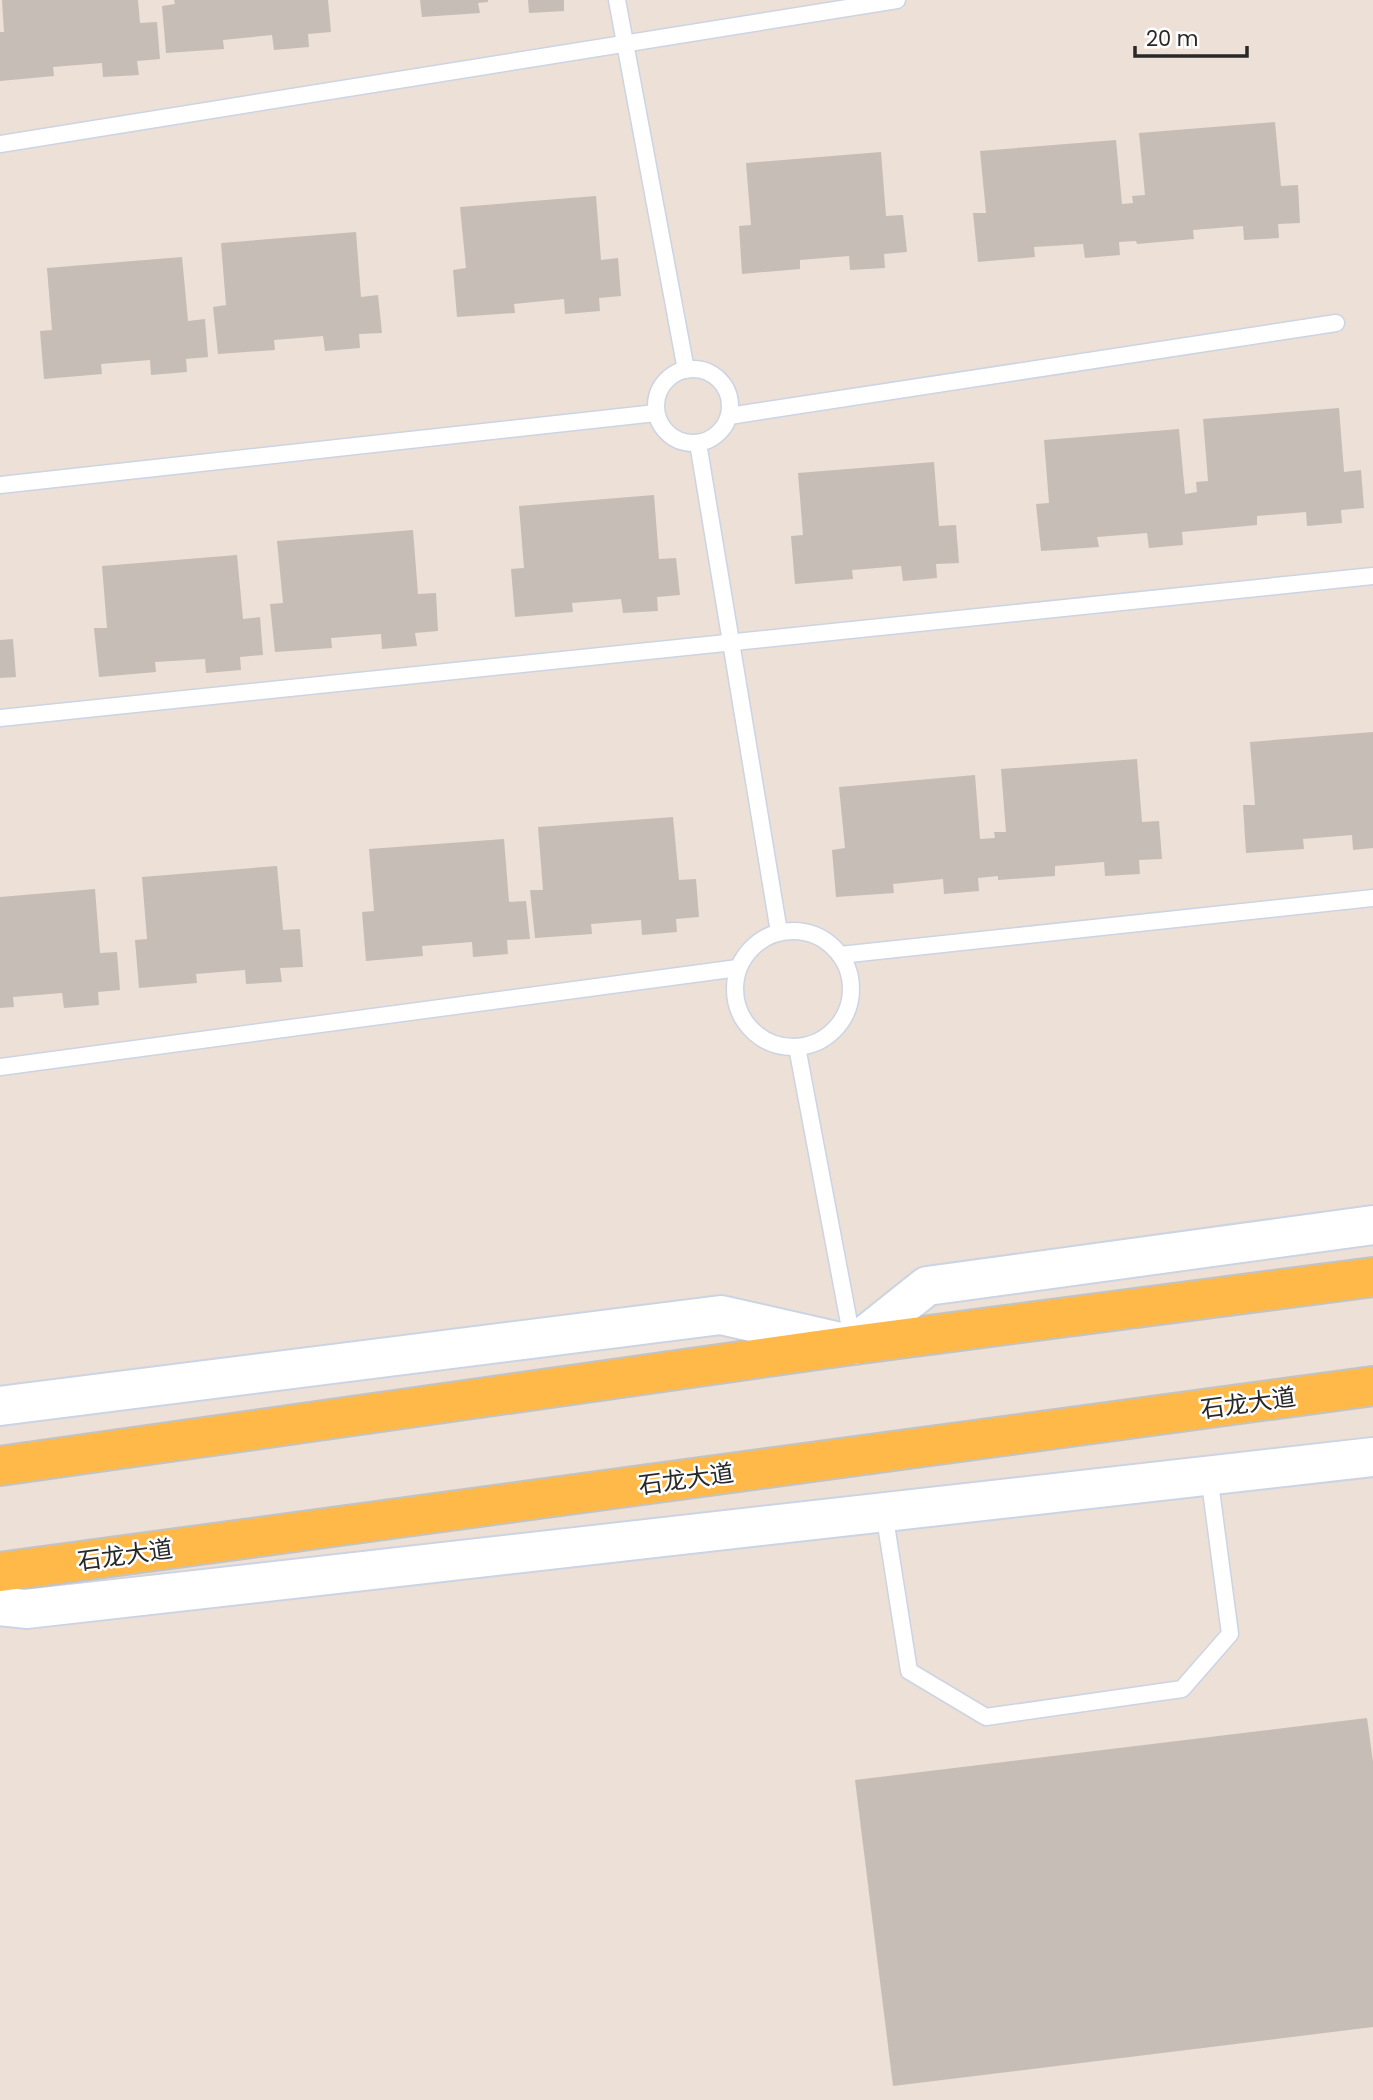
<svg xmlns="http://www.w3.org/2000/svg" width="1373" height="2100" viewBox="0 0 1373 2100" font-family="Poppins,'Noto Sans SC',sans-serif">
	<rect width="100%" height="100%" fill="#ece0d7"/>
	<g fill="#c7bdb7">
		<path d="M2,0H138L140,23L157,22L160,59L137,61L139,75L103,77L102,63L53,67L54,76L0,81V32H4Z"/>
		<path d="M174,0H328L331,32L308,34L309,47L274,50L272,35L223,40L224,49L166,53L162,6L175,4Z"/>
		<path d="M420,0H488V2L478,3L480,13L422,17Z"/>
		<path d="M528,0H564V11L529,13Z"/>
		<path d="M1275,122L1281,186L1298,185L1300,223L1278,224L1279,238L1244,240L1243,226L1193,230L1194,239L1137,244L1136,241L1119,242L1120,255L1085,258L1083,244L1034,247L1035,257L978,262L973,213H986L980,151L1116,140L1122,204L1133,203L1132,196L1145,195L1139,133Z"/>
		<path d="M881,152L886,216L903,215L907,252L884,254L885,268L850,270L849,256L800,260V269L742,274L739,226L751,225L746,163Z"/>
		<path d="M596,196L601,260L618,258L621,296L599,298L600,311L565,314L564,299L514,304L515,313L457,317L453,270L466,268L460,207Z"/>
		<path d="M356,232L361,297L378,295L382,333L359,334L360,348L325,351L323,336L274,340L275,350L218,354L213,307L226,305L221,243Z"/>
		<path d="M182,257L188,321L205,319L208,357L186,359L187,372L151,375L150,360L101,364L102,374L44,379L40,331L52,330L47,268Z"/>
		<path d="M1339,408L1344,472L1361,470L1364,508L1341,510L1342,523L1307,526L1306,512L1257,516V525L1182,532L1183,545L1149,548L1147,533L1097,537L1099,547L1041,551L1036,504L1049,503L1044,440L1179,429L1185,494L1197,492L1196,482L1208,481L1203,419Z"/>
		<path d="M934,462L939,526L956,525L959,563L936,564L937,578L903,581L901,566L852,570L853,579L795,584L791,536L803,535L798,473Z"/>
		<path d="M654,495L659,559L676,558L680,595L657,597L658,611L623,613L621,599L572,603L573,612L515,617L511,569L524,568L519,506Z"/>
		<path d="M413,530L418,594L436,593L438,631L415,633L417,646L382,649L381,634L331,638L332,648L275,652L270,604L283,603L277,541Z"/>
		<path d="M237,555L243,619L260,617L263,655L240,657L241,670L206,673L205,659L155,662L156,672L99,677L94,628H107L102,566Z"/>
		<path d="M13,639L16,677L0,678V640Z"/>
		<path d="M1373,732V848L1353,850L1352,835L1303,839L1304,849L1246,853L1243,805H1255L1250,742Z"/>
		<path d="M1137,759L1142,822L1159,821L1162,859L1139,860L1140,874L1105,876L1104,862L1055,866V876L998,880V876L978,878L979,891L944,894L943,879L893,884L894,893L836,897L832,850L845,848L839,787L975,775L980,839L995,838L994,832H1006L1001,769Z"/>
		<path d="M673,817L679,880L696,879L699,917L676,919L677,932L642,935L641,920L591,924L592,934L535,938L530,890H543L538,827Z"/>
		<path d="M504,839L509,902L526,901L530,939L507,940L508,954L473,957L472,942L422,946L423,956L366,961L362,912L374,911L369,849Z"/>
		<path d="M277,866L283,930L300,929L303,967L280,968L282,982L246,984L245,970L196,974L197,983L139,988L135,940L147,939L142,877Z"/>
		<path d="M95,889L100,953L117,952L120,990L98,992L99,1005L64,1008L62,993L13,997L14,1007L0,1008V897Z"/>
		<path d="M1367,1718L1373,1762V2027L893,2086L855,1780Z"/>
	</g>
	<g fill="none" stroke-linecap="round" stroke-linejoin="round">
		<g stroke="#ccd4e3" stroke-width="19">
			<g id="service">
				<path d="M617,0L686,370"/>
				<path d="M0,144L897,0"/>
				<circle cx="693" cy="406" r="37"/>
				<path d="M729,416L1336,323"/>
				<path d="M698,443L779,932"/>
				<path d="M0,485L656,413"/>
				<path d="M0,718L1373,576"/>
				<circle cx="793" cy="989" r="58"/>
				<path d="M840,955L1373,898"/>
				<path d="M797,1047L853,1344"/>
				<path d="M0,1067L738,968"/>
				<path d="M884,1512L909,1671L986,1717L1182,1689L1230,1634L1209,1475"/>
			</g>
		</g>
		<g stroke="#ccd4e3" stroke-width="42">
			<g id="tertiary">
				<path d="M0,1406L721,1315L853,1345L927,1286L1373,1225"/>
				<path d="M0,1606L26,1609L1373,1457"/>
			</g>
		</g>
		<g stroke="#c3c3c3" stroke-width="42">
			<g id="primary">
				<path d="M0,1466L853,1345L1373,1277"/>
				<path d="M0,1572L1373,1386"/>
			</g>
		</g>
		<use href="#service" stroke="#fff" stroke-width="16"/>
		<use href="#tertiary" stroke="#fff" stroke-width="38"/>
		<use href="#primary" stroke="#ffb949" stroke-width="38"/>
	</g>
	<g text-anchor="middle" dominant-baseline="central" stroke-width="5" stroke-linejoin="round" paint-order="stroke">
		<g font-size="24" fill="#282828" stroke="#fff">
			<text transform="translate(1248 1403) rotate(-8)">石龙大道</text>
			<text transform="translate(686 1479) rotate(-8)">石龙大道</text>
			<text transform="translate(125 1555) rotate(-8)">石龙大道</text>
		</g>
	</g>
	<path d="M1135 46v10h112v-10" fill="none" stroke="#282828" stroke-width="3.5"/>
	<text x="1146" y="46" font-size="21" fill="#282828" stroke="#ffffff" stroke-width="5" paint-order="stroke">20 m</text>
</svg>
